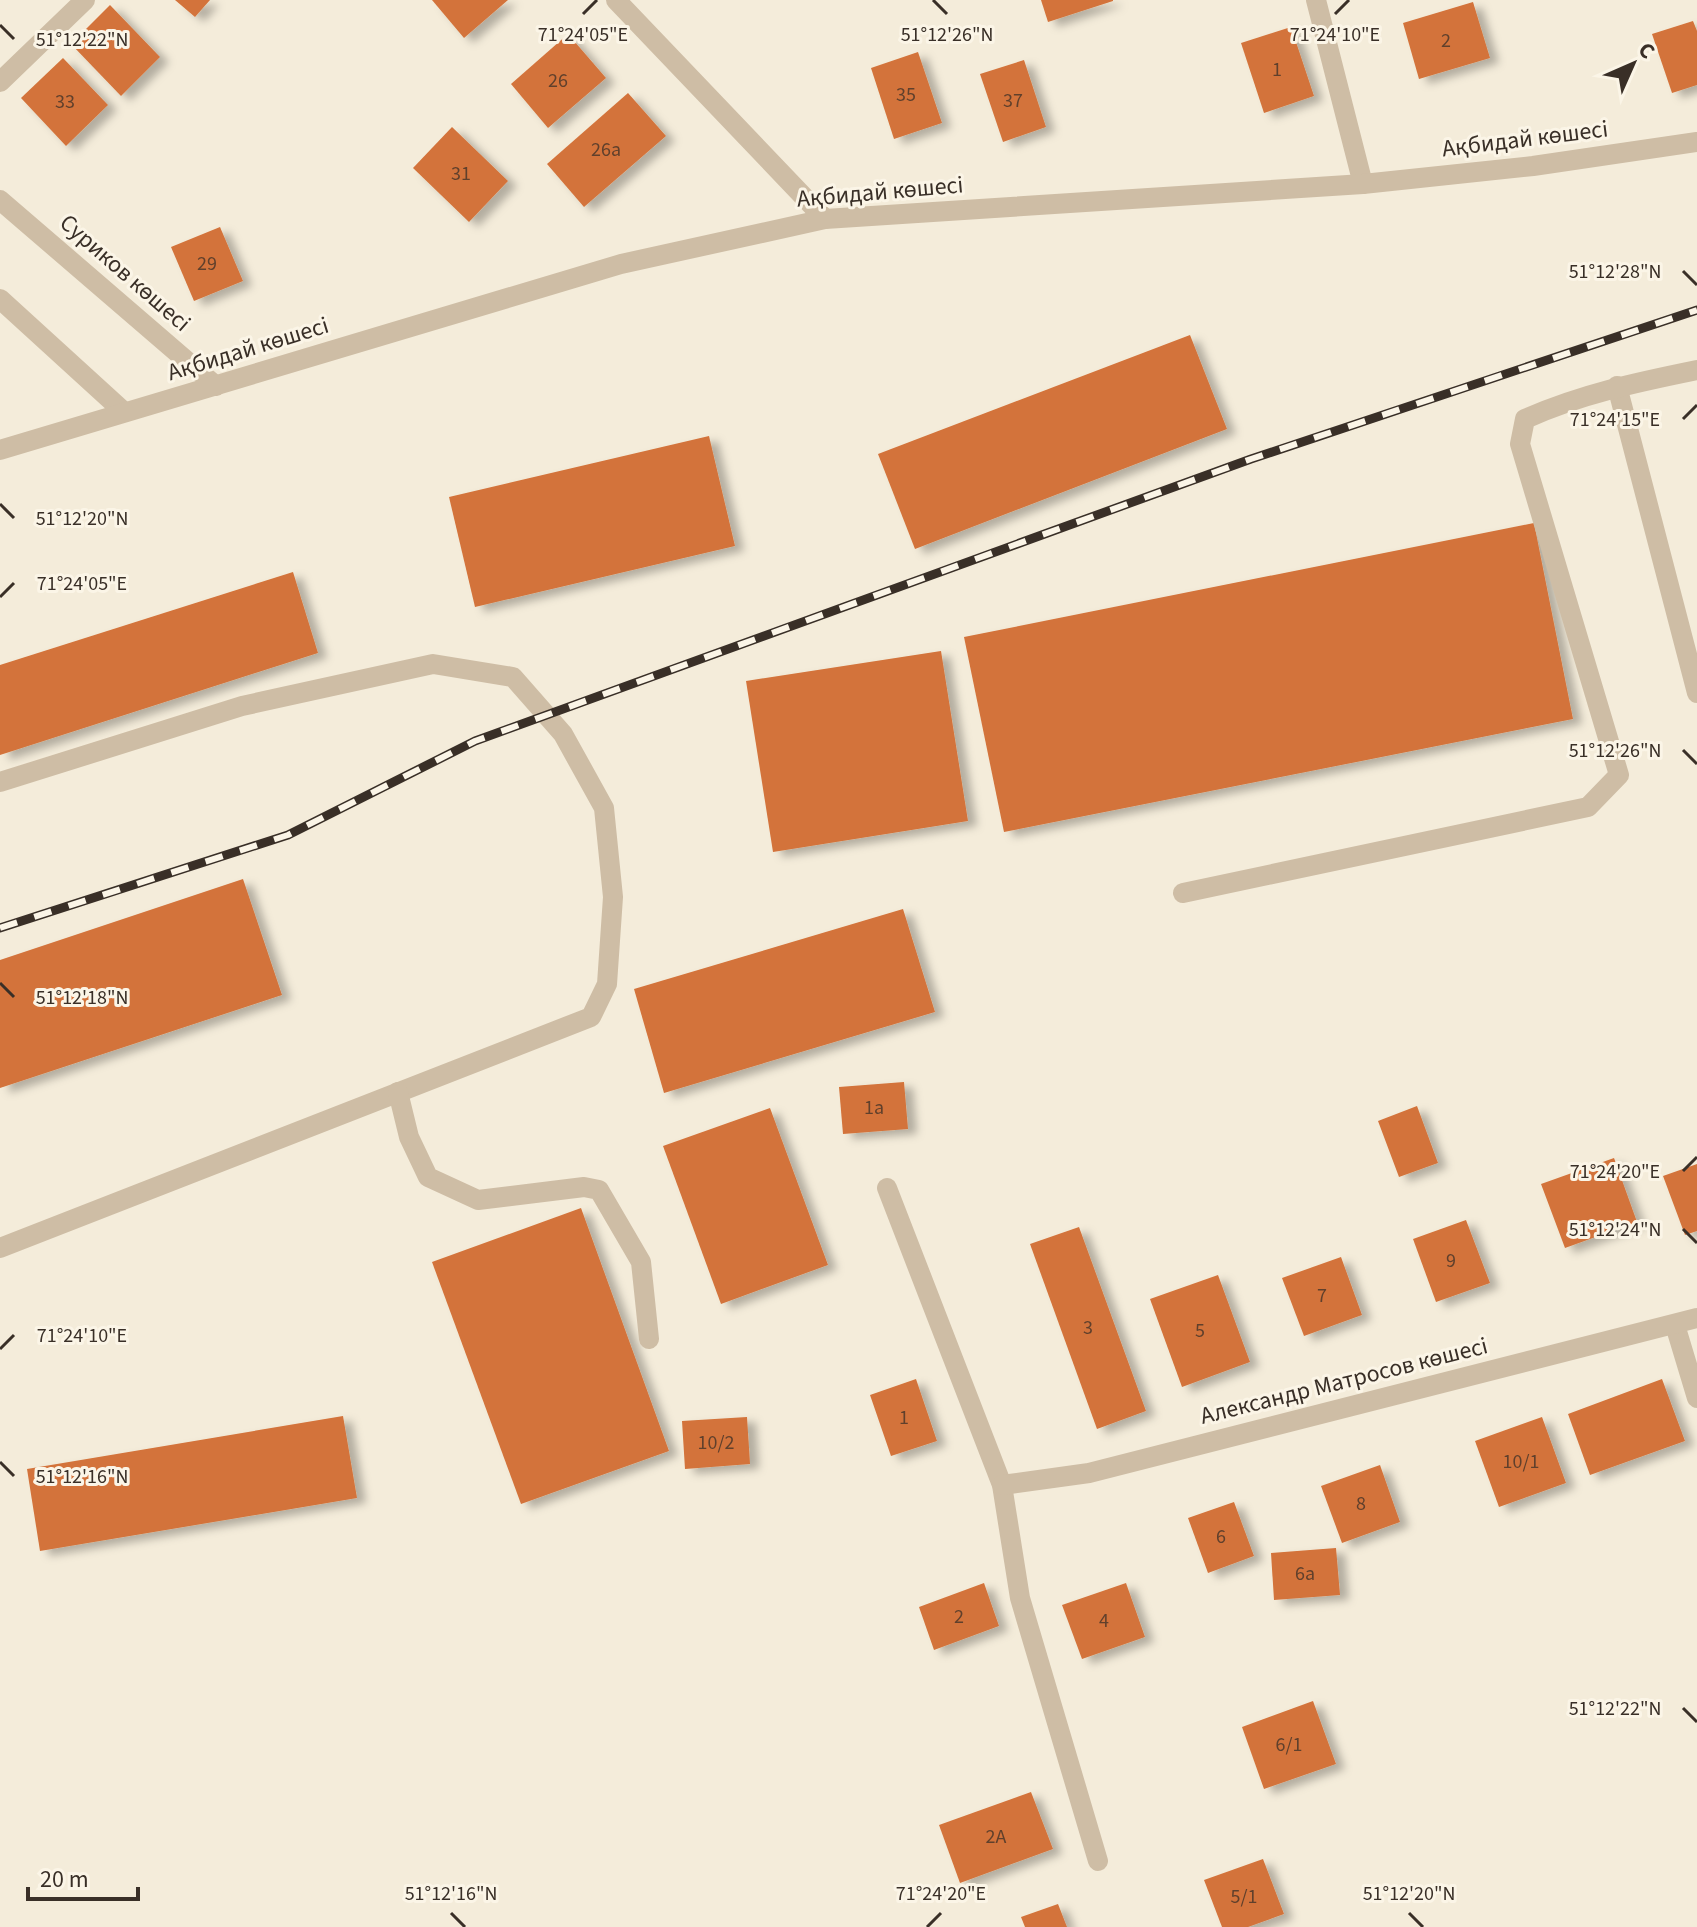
<svg xmlns="http://www.w3.org/2000/svg" width="1697" height="1927" viewBox="0 0 1697 1927" font-family="'Source Sans 3',sans-serif">
	<defs>
		<filter id="shadow"><feDropShadow dx="9" dy="5" stdDeviation="4" flood-color="#0004"/></filter>
	</defs>
	<rect width="100%" height="100%" fill="#f4ecda"/>
	<g fill="#d3733a" filter="url(#shadow)">
		<path d="M175,0H210L195,17Z"/>
		<path d="M432,0H508L464,38Z"/>
		<path d="M1041,0H1113V1L1048,22Z"/>
		<path d="M1473,2L1490,58L1419,79L1403,23Z"/>
		<path d="M110,5L160,57L121,96L71,44Z"/>
		<path d="M1693,21L1697,31V85L1672,93L1652,34Z"/>
		<path d="M1291,27L1314,96L1264,113L1241,43Z"/>
		<path d="M568,34L606,78L548,128L511,84Z"/>
		<path d="M918,52L942,123L894,139L871,68Z"/>
		<path d="M63,58L108,105L66,146L21,98Z"/>
		<path d="M1024,60L1046,127L1003,142L980,74Z"/>
		<path d="M628,93L666,136L584,207L547,164Z"/>
		<path d="M452,127L508,181L469,222L413,168Z"/>
		<path d="M220,227L243,281L194,301L171,247Z"/>
		<path d="M1190,335L1227,429L915,549L878,454Z"/>
		<path d="M709,436L735,546L475,607L449,497Z"/>
		<path d="M1534,523L1573,719L1004,832L964,637Z"/>
		<path d="M293,572L318,653L0,755V665Z"/>
		<path d="M941,651L968,821L773,852L746,681Z"/>
		<path d="M243,879L282,995L0,1088V960Z"/>
		<path d="M903,909L935,1012L664,1093L634,989Z"/>
		<path d="M904,1082L908,1129L843,1134L839,1087Z"/>
		<path d="M1417,1106L1438,1163L1399,1177L1378,1121Z"/>
		<path d="M770,1108L828,1265L721,1304L663,1146Z"/>
		<path d="M1614,1158L1637,1222L1565,1248L1541,1184Z"/>
		<path d="M1697,1164V1231L1685,1235L1663,1176Z"/>
		<path d="M581,1208L669,1451L521,1504L432,1262Z"/>
		<path d="M1466,1220L1490,1283L1436,1302L1413,1239Z"/>
		<path d="M1079,1227L1146,1411L1097,1429L1030,1244Z"/>
		<path d="M1341,1257L1362,1315L1304,1336L1282,1278Z"/>
		<path d="M1218,1275L1250,1362L1182,1387L1150,1299Z"/>
		<path d="M916,1379L937,1441L891,1456L870,1395Z"/>
		<path d="M1662,1379L1685,1441L1590,1475L1568,1414Z"/>
		<path d="M343,1416L357,1498L40,1551L27,1469Z"/>
		<path d="M747,1417L750,1464L685,1469L682,1421Z"/>
		<path d="M1542,1417L1566,1483L1499,1507L1475,1441Z"/>
		<path d="M1380,1465L1400,1522L1342,1543L1321,1486Z"/>
		<path d="M1234,1502L1254,1556L1208,1573L1188,1518Z"/>
		<path d="M1336,1548L1340,1595L1274,1600L1271,1553Z"/>
		<path d="M984,1583L999,1626L934,1650L919,1607Z"/>
		<path d="M1126,1583L1145,1637L1082,1659L1062,1605Z"/>
		<path d="M1313,1701L1336,1764L1264,1789L1242,1727Z"/>
		<path d="M1031,1792L1053,1849L960,1883L939,1825Z"/>
		<path d="M1263,1859L1284,1914L1248,1927H1222L1204,1880Z"/>
		<path d="M1058,1904L1067,1927H1025L1021,1917Z"/>
	</g>
	<g fill="none" stroke-linecap="round" stroke-linejoin="round">
		<g stroke="#cebda5" stroke-width="20">
			<path d="M616,0L825,219"/>
			<path d="M1316,0L1363,184"/>
			<path d="M0,82L85,0"/>
			<path d="M0,200L216,386"/>
			<path d="M0,299L124,412"/>
			<path d="M1617,386L1697,693"/>
			<path d="M0,450L621,264L825,219L1363,184L1533,166L1697,142"/>
			<path d="M0,782L242,706L433,664L513,677L563,734L604,808L613,897L607,984L591,1017L0,1248"/>
			<path d="M1183,893L1588,807L1619,775L1520,444L1525,419C1581,394 1638,382 1697,370"/>
			<path d="M398,1092L409,1137L428,1177L478,1200L584,1187L599,1190L641,1262L649,1339"/>
			<path d="M887,1188L1002,1485L1020,1598L1098,1861"/>
			<path d="M1675,1325L1697,1398"/>
			<path d="M1002,1485L1089,1473L1697,1318"/>
		</g>
		<g stroke="#392f27" stroke-width="9">
			<path id="rail" d="M0,928L288,835L475,741L1251,459L1697,310"/>
		</g>
		<use href="#rail" stroke="#fbf5e7" stroke-width="6" stroke-dasharray="18" stroke-linecap="butt"/>
	</g>
	<path fill="none" stroke="#392f27" stroke-width="3" d="M933,0L947,14M583,14L597,0M1335,14L1349,0M0,25L14,39M1683,271L1697,285M1683,419L1697,405M0,504L14,518M0,597L14,583M1683,750L1697,764M0,983L14,997M1683,1171L1697,1157M1683,1229L1697,1243M0,1349L14,1335M0,1462L14,1476M1683,1708L1697,1722M451,1913L465,1927M1409,1913L1423,1927M927,1927L941,1913"/>
	<g text-anchor="middle" dominant-baseline="central" stroke-width="6" stroke-linejoin="round" paint-order="stroke">
		<g font-size="20" fill="#60402c">
			<text x="1446" y="41">2</text>
			<text x="1277" y="70">1</text>
			<text x="558" y="81">26</text>
			<text x="906" y="95">35</text>
			<text x="1013" y="101">37</text>
			<text x="65" y="102">33</text>
			<text x="606" y="150">26а</text>
			<text x="461" y="174">31</text>
			<text x="207" y="264">29</text>
			<text x="874" y="1108">1а</text>
			<text x="1451" y="1261">9</text>
			<text x="1322" y="1296">7</text>
			<text x="1088" y="1328">3</text>
			<text x="1200" y="1331">5</text>
			<text x="904" y="1418">1</text>
			<text x="716" y="1443">10/2</text>
			<text x="1521" y="1462">10/1</text>
			<text x="1361" y="1504">8</text>
			<text x="1221" y="1537">6</text>
			<text x="1305" y="1574">6а</text>
			<text x="959" y="1617">2</text>
			<text x="1104" y="1621">4</text>
			<text x="1289" y="1745">6/1</text>
			<text x="996" y="1837">2А</text>
			<text x="1244" y="1897">5/1</text>
		</g>
		<g font-size="24" fill="#392f27" stroke="#fbf5e7">
			<text transform="translate(1525 139) rotate(-7)">Ақбидай көшесі</text>
			<text transform="translate(880 192) rotate(-5)">Ақбидай көшесі</text>
			<text transform="translate(125 273) rotate(41)">Суриков көшесі</text>
			<text transform="translate(248 349) rotate(-17)">Ақбидай көшесі</text>
			<text transform="translate(1344 1381) rotate(-14)">Александр Матросов көшесі</text>
		</g>
	</g>
	<g font-size="20" text-anchor="middle" fill="#392f27" stroke="#fbf5e7" stroke-width="6" stroke-linejoin="round" paint-order="stroke">
		<text x="583" y="41">71°24'05"E</text>
		<text x="947" y="41">51°12'26"N</text>
		<text x="1335" y="41">71°24'10"E</text>
		<text x="82" y="46">51°12'22"N</text>
		<text x="1615" y="278">51°12'28"N</text>
		<text x="1615" y="426">71°24'15"E</text>
		<text x="82" y="525">51°12'20"N</text>
		<text x="82" y="590">71°24'05"E</text>
		<text x="1615" y="757">51°12'26"N</text>
		<text x="82" y="1004">51°12'18"N</text>
		<text x="1615" y="1178">71°24'20"E</text>
		<text x="1615" y="1236">51°12'24"N</text>
		<text x="82" y="1342">71°24'10"E</text>
		<text x="82" y="1483">51°12'16"N</text>
		<text x="1615" y="1715">51°12'22"N</text>
		<text x="941" y="1900">71°24'20"E</text>
		<text x="451" y="1900">51°12'16"N</text>
		<text x="1409" y="1900">51°12'20"N</text>
	</g>
	<g transform="translate(1633 64) rotate(45)" stroke="#fbf5e7" stroke-width="6" paint-order="stroke">
	<path d="M0-6L14 30L0 20L-14 30Z" fill="#392f27"/>
	<text y="-12" font-size="22" font-weight="bold" text-anchor="middle" fill="#392f27">С</text>
	</g>
	<path d="M28 1887v12h110v-12" fill="none" stroke="#392f27" stroke-width="4"/>
	<text x="40" y="1887" font-size="24" fill="#392f27" stroke="#fbf5e7" stroke-width="6" paint-order="stroke">20 m</text>
</svg>
